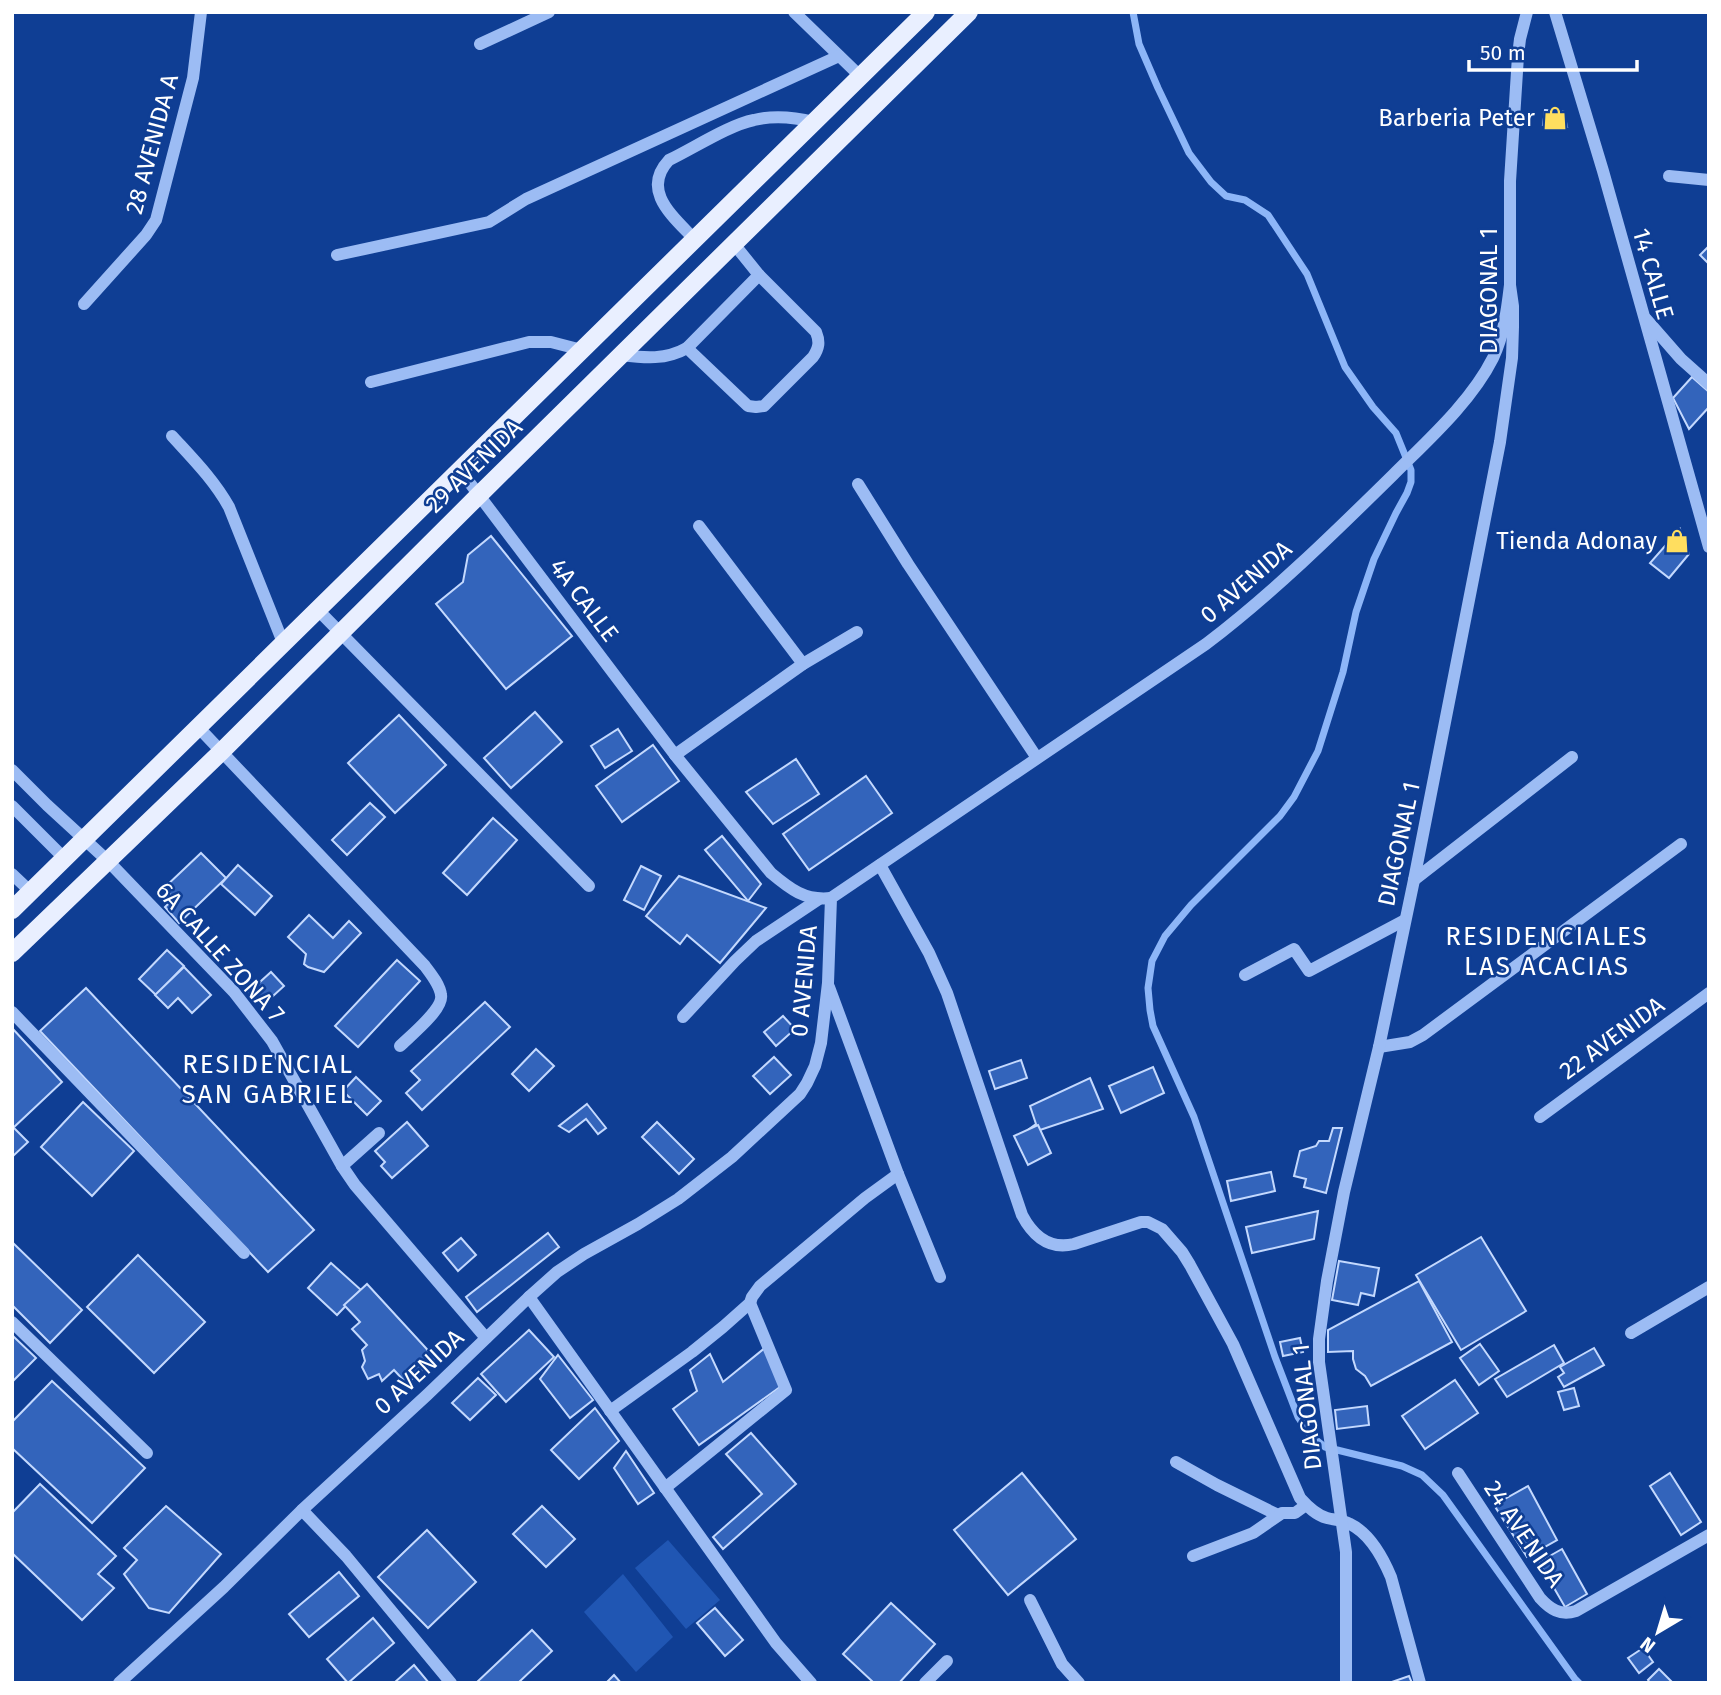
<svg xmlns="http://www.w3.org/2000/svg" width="1721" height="1695" viewBox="0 0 1721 1695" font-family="'Fira Sans',sans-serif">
	<rect width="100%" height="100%" fill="#0f3e94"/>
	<g fill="#2056b3">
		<path d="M668,1540L720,1600L686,1629L635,1568Z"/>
		<path d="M623,1574L673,1637L636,1672L584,1612Z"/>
	</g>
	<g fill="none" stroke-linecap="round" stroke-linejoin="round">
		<path stroke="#8db6f8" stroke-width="7" d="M1133,12L1139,44L1158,88L1189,153L1211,182L1226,196L1245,200L1268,215L1307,274L1345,367L1373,407L1396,433L1411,470V482L1407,493L1396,513L1374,559L1356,612L1343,672L1318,751L1294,797L1280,816L1191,905L1165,936L1152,961L1148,988L1150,1010L1153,1026L1194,1117L1275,1357L1298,1417L1311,1436L1325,1447L1402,1466L1422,1475L1443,1495L1575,1679L1579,1683"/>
	</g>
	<g fill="#3364bb" stroke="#c4d9fe" stroke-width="2">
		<path d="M1545,110L1564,112L1567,127L1543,125Z"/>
		<path d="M1709,246V264L1700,255Z"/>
		<path d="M1692,377L1709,392V407L1689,429L1673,398Z"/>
		<path d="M1680,529L1689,554L1669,578L1650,563Z"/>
		<path d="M491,536L572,636L506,689L436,604L463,582L468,555Z"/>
		<path d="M535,712L562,742L511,788L484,758Z"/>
		<path d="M399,715L446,765L395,813L348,763Z"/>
		<path d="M618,729L632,751L605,768L591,746Z"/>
		<path d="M653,745L679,781L622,822L596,786Z"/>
		<path d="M796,759L819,794L773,824L746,792Z"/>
		<path d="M866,776L892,813L809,870L783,834Z"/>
		<path d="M370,803L385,817L347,855L332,840Z"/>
		<path d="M493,818L517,840L467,895L443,873Z"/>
		<path d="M722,836L761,884L748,901L705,850Z"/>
		<path d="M201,853L226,878L179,923L165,907L174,898L164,888Z"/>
		<path d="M238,865L272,896L255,915L221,884Z"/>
		<path d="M641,866L661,876L644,910L624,900Z"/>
		<path d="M679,876L766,908L720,963L687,935L680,944L646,916Z"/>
		<path d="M309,915L333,938L349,921L361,933L324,972L308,967L304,964L306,954L288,937Z"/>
		<path d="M167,950L184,966L156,995L139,979Z"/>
		<path d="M397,960L420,981L358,1047L335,1026Z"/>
		<path d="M184,967L211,995L192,1013L178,998L168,1008L155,995Z"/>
		<path d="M271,972L284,986L262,1006L249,992Z"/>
		<path d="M86,988L314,1230L268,1272L40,1031Z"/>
		<path d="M485,1002L510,1027L422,1110L406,1093L420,1080L411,1071Z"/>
		<path d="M783,1016L795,1029L776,1046L764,1032Z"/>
		<path d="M12,1028L62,1082L13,1128L12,1127Z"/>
		<path d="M536,1049L554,1066L529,1091L512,1074Z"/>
		<path d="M774,1057L791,1075L770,1094L753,1076Z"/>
		<path d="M1021,1060L1027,1078L995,1089L989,1071Z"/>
		<path d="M1153,1067L1164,1093L1121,1113L1109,1086Z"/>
		<path d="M356,1077L381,1101L367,1115L343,1091Z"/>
		<path d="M1090,1078L1103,1109L1031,1133L1029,1129L1036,1124L1030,1106Z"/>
		<path d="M83,1102L134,1151L92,1196L41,1147Z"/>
		<path d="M587,1104L606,1128L598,1134L586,1119L569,1132L559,1126Z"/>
		<path d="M407,1122L428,1146L392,1178L381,1166L385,1162L375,1151Z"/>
		<path d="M657,1122L694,1159L679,1174L642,1137Z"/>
		<path d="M1038,1125L1051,1153L1028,1165L1014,1136Z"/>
		<path d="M12,1126L28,1142L12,1157Z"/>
		<path d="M1333,1128H1342L1326,1193L1304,1187L1306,1179L1294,1176L1300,1151L1316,1146L1319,1141H1329Z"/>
		<path d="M1271,1172L1275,1191L1231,1201L1227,1181Z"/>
		<path d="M1318,1211L1314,1239L1252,1253L1246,1227Z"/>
		<path d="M548,1233L559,1247L477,1312L466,1297Z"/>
		<path d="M1481,1237L1526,1311L1461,1350L1416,1275Z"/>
		<path d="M461,1238L476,1255L458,1271L443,1253Z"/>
		<path d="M12,1242L82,1310L50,1343L12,1305Z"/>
		<path d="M138,1255L205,1322L154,1373L87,1307Z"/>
		<path d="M1339,1261L1379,1268L1374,1296L1361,1293L1358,1305L1332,1300Z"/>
		<path d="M331,1263L361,1290L337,1315L308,1288Z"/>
		<path d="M1419,1281L1452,1342L1371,1386L1365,1376L1356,1369L1353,1359V1351L1328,1352V1330Z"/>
		<path d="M367,1284L435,1358L407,1384L394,1370L382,1381L379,1374L368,1379L362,1367L365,1361L362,1350L367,1345L352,1329L360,1322L344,1305Z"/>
		<path d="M529,1330L554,1357L506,1402L481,1374Z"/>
		<path d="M14,1337L36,1358L12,1382V1339Z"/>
		<path d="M1300,1338L1303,1352L1283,1356L1280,1342Z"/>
		<path d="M1480,1344L1499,1371L1479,1385L1460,1358Z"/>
		<path d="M1554,1345L1564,1363L1507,1397L1495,1379Z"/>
		<path d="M766,1347L780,1387L699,1445L673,1409L697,1391L690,1370L710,1354L723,1382Z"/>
		<path d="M1594,1348L1604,1365L1564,1387L1558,1377L1564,1373L1560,1367Z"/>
		<path d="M558,1355L593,1400L570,1418L540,1379Z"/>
		<path d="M478,1378L496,1395L470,1420L452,1403Z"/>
		<path d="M1455,1380L1478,1413L1425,1449L1402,1416Z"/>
		<path d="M52,1381L145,1468L92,1523L12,1448V1422Z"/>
		<path d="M1574,1388L1579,1406L1564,1410L1558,1392Z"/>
		<path d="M1367,1406L1369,1425L1337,1429L1335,1410Z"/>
		<path d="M595,1408L619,1441L579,1479L551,1450Z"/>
		<path d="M751,1433L796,1484L723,1549L713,1537L762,1494L726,1454Z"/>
		<path d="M626,1451L654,1493L638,1504L614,1468Z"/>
		<path d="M1022,1473L1076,1539L1008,1595L954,1530Z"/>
		<path d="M1670,1473L1701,1522L1681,1535L1650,1486Z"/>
		<path d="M40,1484L116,1556L98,1574L114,1588L82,1620L12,1553V1513Z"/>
		<path d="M1528,1486L1557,1540L1527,1557L1494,1505Z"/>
		<path d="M166,1506L221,1554L169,1613L149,1608L124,1574L137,1560L124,1548Z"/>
		<path d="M542,1506L575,1539L546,1567L513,1534Z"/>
		<path d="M427,1530L476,1582L428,1628L378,1577Z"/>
		<path d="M1562,1549L1587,1594L1565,1607L1539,1562Z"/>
		<path d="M339,1572L359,1596L309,1637L289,1614Z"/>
		<path d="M891,1603L935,1644L899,1683H874L843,1654Z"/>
		<path d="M715,1608L743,1640L725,1656L697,1623Z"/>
		<path d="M373,1618L394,1643L348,1683L327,1659Z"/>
		<path d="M532,1630L552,1651L518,1683H476Z"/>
		<path d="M1643,1648L1653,1662L1639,1673L1628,1658Z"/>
		<path d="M414,1665L429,1683H394Z"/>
		<path d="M1659,1669L1672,1682L1671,1683H1650L1648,1680Z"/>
		<path d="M614,1675L621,1683H606Z"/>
		<path d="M1409,1676L1412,1683H1389Z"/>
	</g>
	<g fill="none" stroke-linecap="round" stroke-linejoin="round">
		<g stroke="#9cbcf4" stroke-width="12">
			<path d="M794,12L860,76"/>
			<path d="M1555,12L1603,171L1709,547"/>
			<path d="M480,44L549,12"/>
			<path d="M1669,176L1709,180"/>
			<path d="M695,240C674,217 640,191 669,160C694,148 729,125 754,120C774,115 794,117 814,122"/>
			<path d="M337,255L489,222L526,199L839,56"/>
			<path d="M84,304L146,235L156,220L193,78L201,12"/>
			<path d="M1646,319L1681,359L1709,384"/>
			<path d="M687,348L759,275"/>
			<path d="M621,355C645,358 666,360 687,348L748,406L756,407L764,406L813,357C819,348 820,342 816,332L759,275L734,244"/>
			<path d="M371,382L529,342H551L582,350"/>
			<path d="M172,436C193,459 214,480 229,507L284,645"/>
			<path d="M460,470L675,755L771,873C790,889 805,901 831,898"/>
			<path d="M858,484L908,564L1037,758"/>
			<path d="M699,526L803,664"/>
			<path d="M319,611L589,886"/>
			<path d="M199,728L425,966C431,974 440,985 441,995C444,1009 410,1036 400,1046"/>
			<path d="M675,755L803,664L857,632"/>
			<path d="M12,770L47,805L108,861L234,992L272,1041L342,1166L355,1185L486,1338"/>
			<path d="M12,806L65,859"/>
			<path d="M880,865L929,953L947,993L1022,1215C1033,1236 1049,1250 1074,1244L1141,1222H1148L1162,1229L1182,1252L1190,1265L1233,1344L1300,1498C1308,1507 1316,1515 1327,1518C1335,1520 1343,1520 1350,1524C1369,1533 1383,1558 1391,1577L1420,1683"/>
			<path d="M12,874L31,892"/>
			<path d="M1414,880L1572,757"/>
			<path d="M1245,975L1294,949L1309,971L1405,920"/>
			<path d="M829,987L898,1174L940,1277"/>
			<path d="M12,1012L244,1253"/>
			<path d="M683,1017L735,961L756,941L819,899"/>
			<path d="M1379,1047L1410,1042L1423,1035L1681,844"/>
			<path d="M1540,1117L1709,993"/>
			<path d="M342,1166L379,1133"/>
			<path d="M529,1297L776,1643L811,1683"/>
			<path d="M12,1322L147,1453"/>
			<path d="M1631,1333L1709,1287"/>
			<path d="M610,1411L692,1352L723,1327L750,1303L752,1297L760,1286L865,1198L898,1174"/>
			<path d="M1176,1462L1217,1485L1278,1515"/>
			<path d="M1458,1473L1540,1598C1550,1609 1560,1616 1576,1611L1709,1535"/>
			<path d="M665,1488L786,1390L750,1303"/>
			<path d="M302,1510L346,1556L451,1683"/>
			<path d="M1193,1556L1253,1533L1282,1513H1295L1306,1505"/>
			<path d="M1030,1600L1062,1664L1079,1683"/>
			<path d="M119,1683L224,1587L302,1510L427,1395L529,1297L557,1272L584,1254L638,1224L678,1199L732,1157L800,1094L807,1083L815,1066L821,1043L828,983L831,898L1206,644C1273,593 1333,534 1393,475C1427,441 1471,402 1493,358C1504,335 1507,310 1510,285"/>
			<path d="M925,1683L947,1661"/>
			<path d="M1346,1683V1552L1319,1362V1339L1327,1281L1344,1192L1379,1047L1414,880L1500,442L1512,358L1513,327V306L1510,285V181L1518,56L1520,39L1527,12"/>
		</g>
		<g stroke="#e9efff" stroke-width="18">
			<path d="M12,910L926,12"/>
			<path d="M12,953L221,752L479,495L969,12"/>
		</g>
	</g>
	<defs>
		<g id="shop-bare" transform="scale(1.89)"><path d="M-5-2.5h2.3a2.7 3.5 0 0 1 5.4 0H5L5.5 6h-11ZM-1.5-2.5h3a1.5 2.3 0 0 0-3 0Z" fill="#ffde5f" stroke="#0f3e94" stroke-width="2.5" paint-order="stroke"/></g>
	</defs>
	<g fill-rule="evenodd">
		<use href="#shop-bare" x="1555" y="118"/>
		<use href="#shop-bare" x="1677" y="541"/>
	</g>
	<g text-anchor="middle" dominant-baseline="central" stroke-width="5" stroke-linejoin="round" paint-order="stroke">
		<g font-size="24" fill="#fff" stroke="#0f3e94" text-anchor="end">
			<text x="1535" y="118">Barberia Peter</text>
			<text x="1657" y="541">Tienda Adonay</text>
		</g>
		<g font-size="24" fill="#fff" stroke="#0f3e94">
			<text transform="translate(152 144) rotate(-75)">28 AVENIDA A</text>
			<text transform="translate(1653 274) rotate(74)">14 CALLE</text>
			<text transform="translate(1489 291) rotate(-90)">DIAGONAL 1</text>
			<text transform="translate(474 466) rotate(-44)">29 AVENIDA</text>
			<text transform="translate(1246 582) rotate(-41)">0 AVENIDA</text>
			<text transform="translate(584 600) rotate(53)">4A CALLE</text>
			<text transform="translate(1399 844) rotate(-78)">DIAGONAL 1</text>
			<text transform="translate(220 952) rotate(48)">6A CALLE ZONA 7</text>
			<text transform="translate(804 981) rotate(-85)">0 AVENIDA</text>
			<text transform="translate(1612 1038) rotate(-36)">22 AVENIDA</text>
			<text transform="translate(419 1372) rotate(-43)">0 AVENIDA</text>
			<text transform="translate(1307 1407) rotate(-96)">DIAGONAL 1</text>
			<text transform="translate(1524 1534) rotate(56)">24 AVENIDA</text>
		</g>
		<g font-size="26" letter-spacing="2" fill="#fff" stroke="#0f3e94">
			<text x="1547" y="936">RESIDENCIALES<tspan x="1547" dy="30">LAS ACACIAS</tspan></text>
			<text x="268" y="1064">RESIDENCIAL<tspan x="268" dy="30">SAN GABRIEL</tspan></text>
		</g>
	</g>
	<rect width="1721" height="1695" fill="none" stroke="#ffffff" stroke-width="28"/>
	<g transform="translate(1658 1632) rotate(218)" stroke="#0f3e94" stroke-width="5" paint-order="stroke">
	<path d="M0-5L12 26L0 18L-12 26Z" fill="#ffffff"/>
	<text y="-10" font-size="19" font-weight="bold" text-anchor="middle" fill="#ffffff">N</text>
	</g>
	<path d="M1469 60v10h168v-10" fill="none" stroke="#ffffff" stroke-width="3.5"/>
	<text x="1480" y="60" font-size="21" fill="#ffffff" stroke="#0f3e94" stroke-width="5" paint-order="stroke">50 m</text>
</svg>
